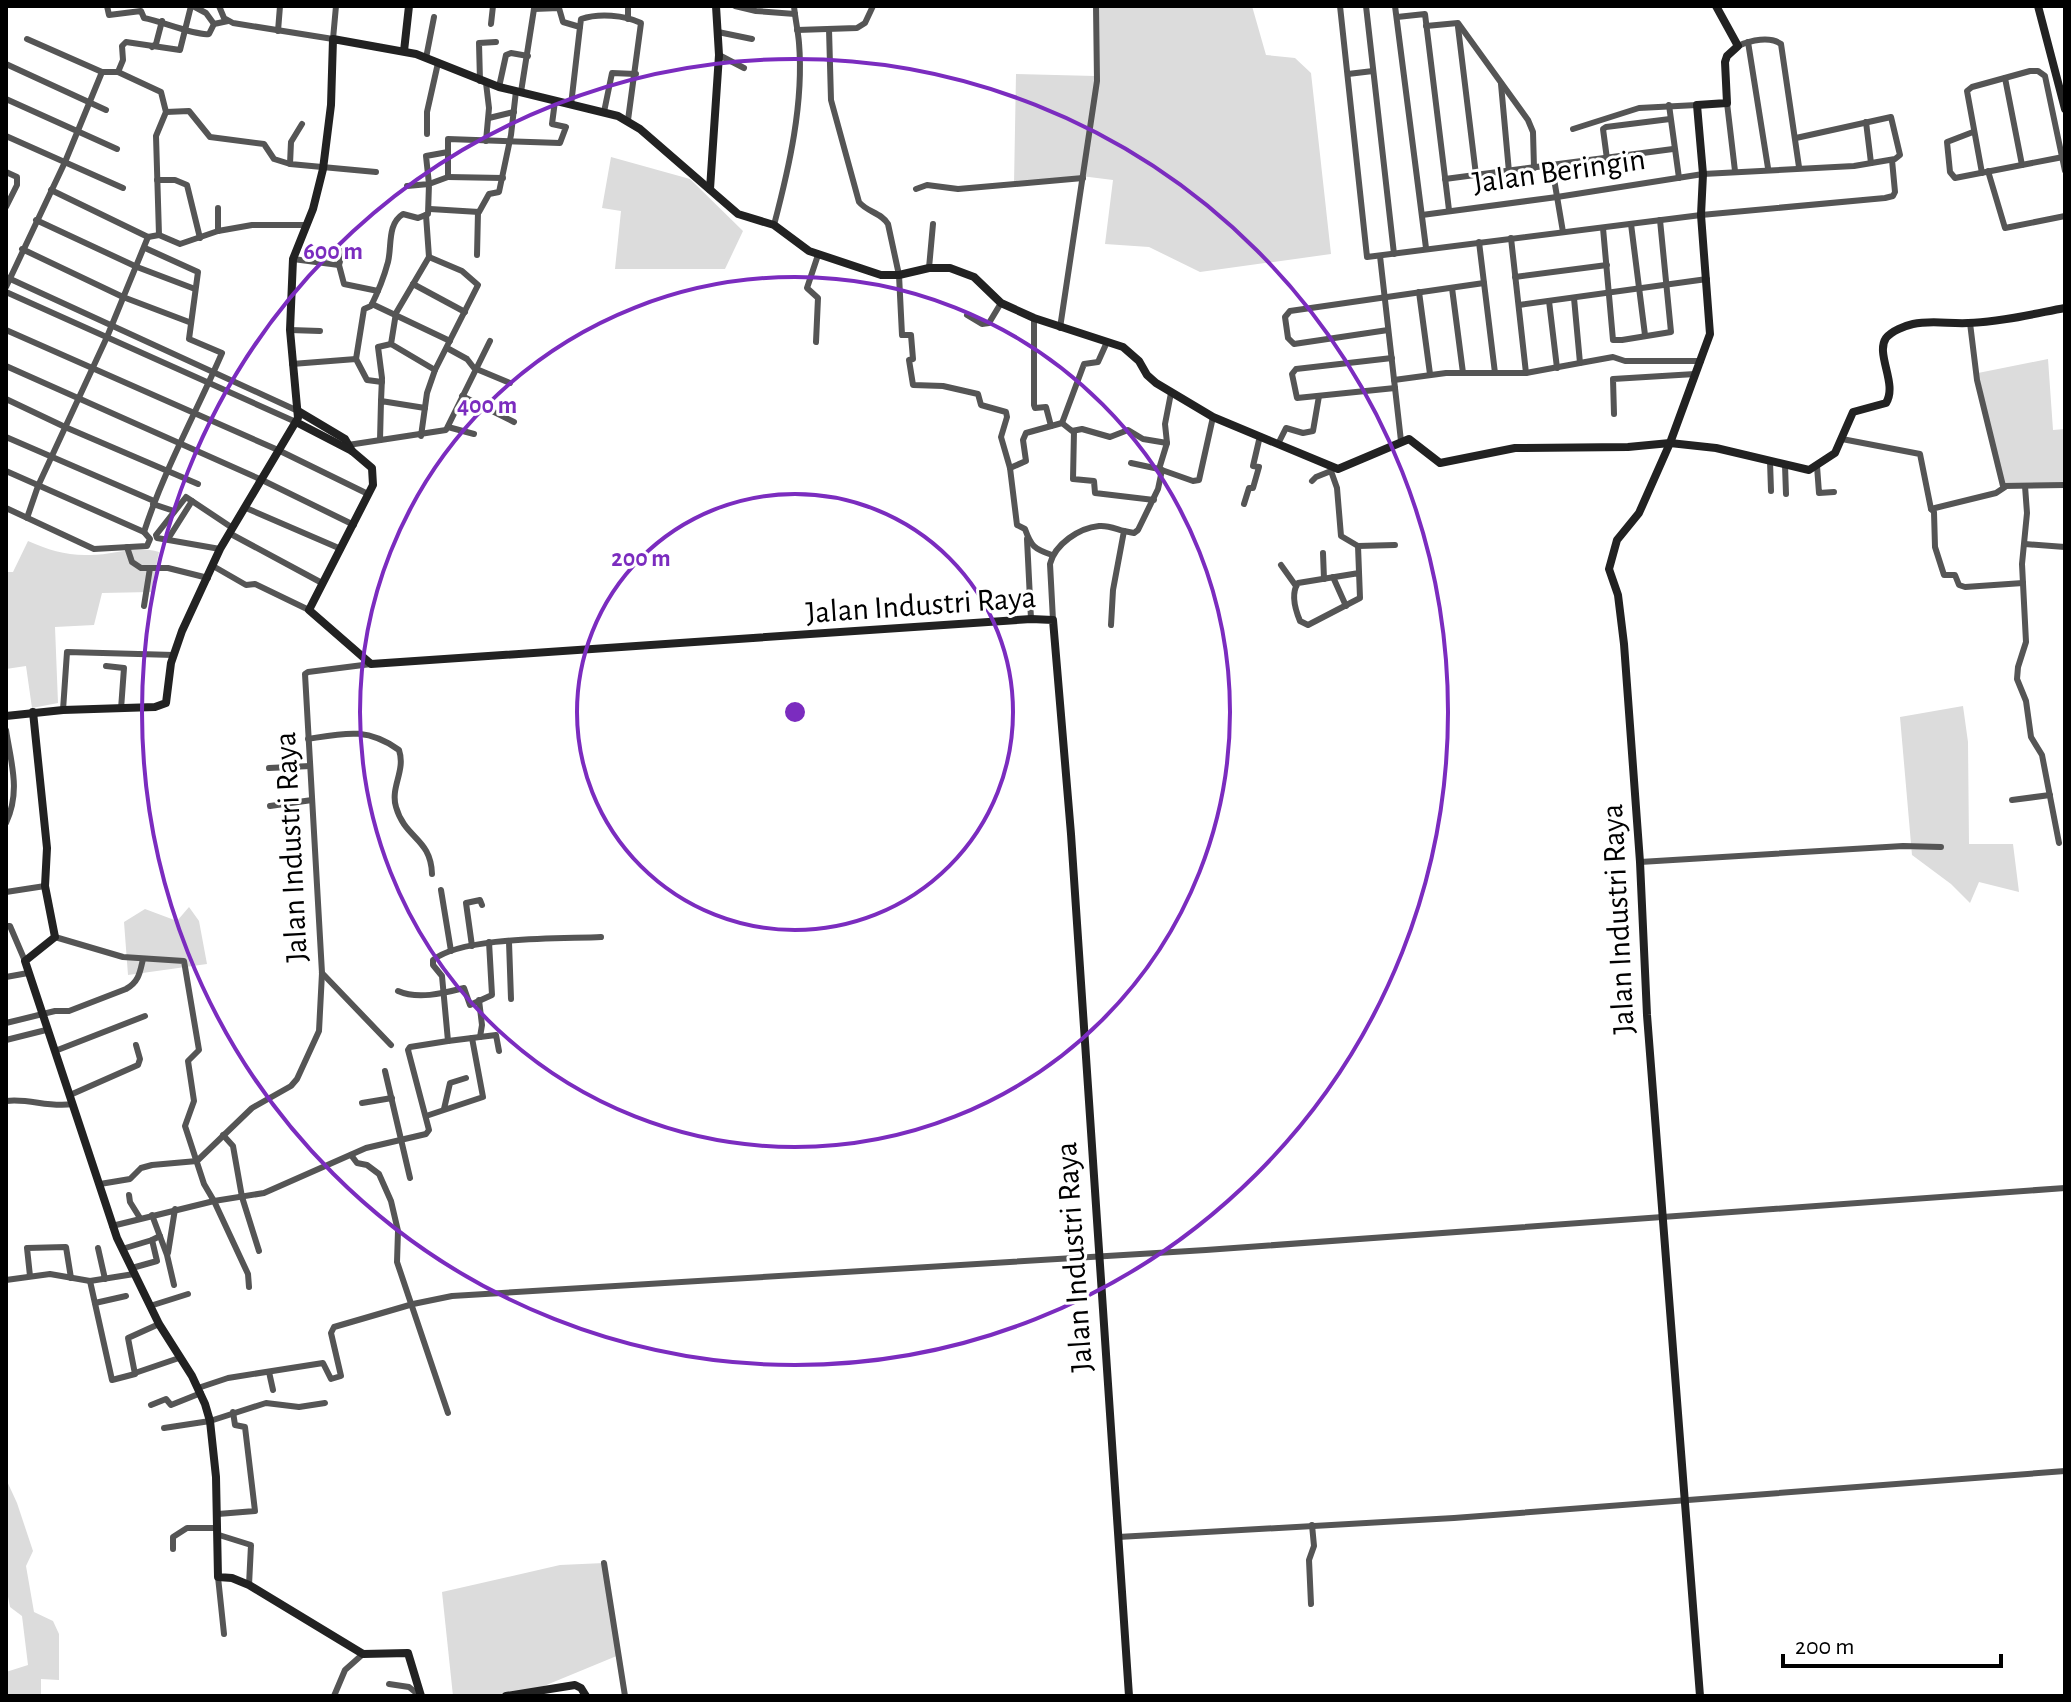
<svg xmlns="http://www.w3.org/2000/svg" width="2071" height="1702" viewBox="0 0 2071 1702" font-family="'Alegreya Sans',sans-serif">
	<rect width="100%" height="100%" fill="#fff"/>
	<g fill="#dcdcdc">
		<path d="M1094,6H1252L1266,55L1295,58L1311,73L1331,254L1200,272L1149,247L1105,244L1113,180L1081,176L1014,184L1016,74L1095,76Z"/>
		<path d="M611,157L690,179L743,231L725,269H615L621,211L602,208Z"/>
		<path d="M2048,359L2053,430L2065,429V482L2005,487L1978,373Z"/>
		<path d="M28,541C49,550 67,556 90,555C114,555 135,545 159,552L151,592L102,593L94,625L55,627L58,703L32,708L26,666L6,669V572H13Z"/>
		<path d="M1963,706L1968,742L1969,844H2013L2019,892L1979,882L1970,903L1951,884L1912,855L1900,717Z"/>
		<path d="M189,907L199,921L207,964L128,975L124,922L145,909L177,921Z"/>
		<path d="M6,1479L17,1503L33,1551L26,1566L34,1612L53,1621L59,1634V1680L41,1679V1696H7L6,1672L28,1665L22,1616L10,1607L6,1586Z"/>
		<path d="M604,1563L619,1655L527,1693L453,1696L442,1592L560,1565Z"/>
	</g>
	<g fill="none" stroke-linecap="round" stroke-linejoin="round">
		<g stroke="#555" stroke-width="6">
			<path d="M107,6L109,15L141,11L144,18C161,21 196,36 209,34L214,24L228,21"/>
			<path d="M193,6L206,13L214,24"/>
			<path d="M219,6L224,18L233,23L333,39L336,6"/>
			<path d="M735,6L756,11L795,14"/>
			<path d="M1340,6L1367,257L1701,215L1885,198L1893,196L1895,192L1892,160"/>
			<path d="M1366,6L1394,254"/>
			<path d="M1395,6L1426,248"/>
			<path d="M534,9L559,8L563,22L580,27L571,105"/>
			<path d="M1397,17L1425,14L1449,210"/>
			<path d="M628,19V6"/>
			<path d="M491,24L493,6"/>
			<path d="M1426,26L1458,23L1528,120L1533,132L1534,168"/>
			<path d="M580,27L581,19C599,13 624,15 641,23L628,120"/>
			<path d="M1458,27L1476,175"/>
			<path d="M829,29L831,100L859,202C867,212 882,213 888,224L899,275L902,335H911L913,359L909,360L913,385L943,386L978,394L981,405L1006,412L1007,417L1001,437L1010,468L1017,525L1025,529C1031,546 1034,549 1052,555"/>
			<path d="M797,30L857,28L865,23L873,6"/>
			<path d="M278,31L280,6"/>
			<path d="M718,32L752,39"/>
			<path d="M27,39L102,72H118L161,92L166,112L156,136L159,235"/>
			<path d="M1748,42L1768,168"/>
			<path d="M1738,46C1751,40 1770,36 1781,44L1799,167"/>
			<path d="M152,47L156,44L162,21"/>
			<path d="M719,55L744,68"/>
			<path d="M426,58L434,17"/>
			<path d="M6,64L106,110"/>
			<path d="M118,72L123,60L122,46L126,42L180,50L191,6"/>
			<path d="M1348,74L1373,71"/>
			<path d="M2005,78L2022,165"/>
			<path d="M480,81L479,43L496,42"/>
			<path d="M486,83L489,108L486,141"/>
			<path d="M1501,84L1509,172"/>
			<path d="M499,87L506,55L511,53L528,56"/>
			<path d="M521,92L534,9"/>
			<path d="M6,99L117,149"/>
			<path d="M1727,103L1735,171"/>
			<path d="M1669,105L1679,178"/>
			<path d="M166,112L189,111L210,137L264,144L274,159L290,164"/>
			<path d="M604,112L612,73L636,74"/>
			<path d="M489,118L514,112"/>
			<path d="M1866,122L1871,163"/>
			<path d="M302,124L291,142L290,164L376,172"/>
			<path d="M1573,129L1639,108L1697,105"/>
			<path d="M1973,132L1947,142L1950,172L1955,178L2063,157"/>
			<path d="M427,134V112L438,63"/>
			<path d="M6,136L123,188"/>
			<path d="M1607,159L1603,129L1606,127L1670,119"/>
			<path d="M1552,167L1563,232"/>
			<path d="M1988,171L2005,228L2065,216"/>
			<path d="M6,172L17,177V185L6,207"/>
			<path d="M1982,173L1967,91L1972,87L2030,71H2038L2045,76L2065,171"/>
			<path d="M448,177L503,178"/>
			<path d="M1445,179L1673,149"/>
			<path d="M157,180H175L187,185L200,238"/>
			<path d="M407,186L429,184L426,156L448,152"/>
			<path d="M916,189L927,185L958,189L1083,178"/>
			<path d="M51,190L148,237L159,235L180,244L218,231L252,225H305"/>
			<path d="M430,209L479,212L489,194L499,192L511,135L516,91"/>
			<path d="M426,215L429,257L396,313L391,344L435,370"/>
			<path d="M1422,215L1557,197L1703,174L1854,166L1895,159L1900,155L1891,117L1796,138"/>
			<path d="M36,220L137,267L195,289"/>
			<path d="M1631,224L1645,335"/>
			<path d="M774,225C789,168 804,103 799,43C798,30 795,18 794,6"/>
			<path d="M1603,228L1613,340H1622L1671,332L1660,220"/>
			<path d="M218,231V208"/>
			<path d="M1511,238L1526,373"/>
			<path d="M1479,242L1495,373"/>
			<path d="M22,249L123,297L189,322"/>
			<path d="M477,255L478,212"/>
			<path d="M1380,256L1401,441"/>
			<path d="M293,259L339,265L343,251"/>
			<path d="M339,265L344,284L378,291"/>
			<path d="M929,268L933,224"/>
			<path d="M6,277L298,411"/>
			<path d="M1515,277L1607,265"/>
			<path d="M413,284L465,312"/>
			<path d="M6,287L65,162L102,72"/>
			<path d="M1452,288L1463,373"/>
			<path d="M6,292L296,422"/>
			<path d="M1419,292L1430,374"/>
			<path d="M1549,301L1557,368"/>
			<path d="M372,304L450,341"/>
			<path d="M1519,305L1707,279"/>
			<path d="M967,315L982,324L989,323L1001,303"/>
			<path d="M1034,318V405L1035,408L1046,407L1051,426"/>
			<path d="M1970,323L1977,380L2003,486L2065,485"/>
			<path d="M1060,328L1097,81L1096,6"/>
			<path d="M6,330L278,450L368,494"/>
			<path d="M290,330L320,331"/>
			<path d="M1388,330L1294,344L1288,338L1285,317L1290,311L1484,283"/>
			<path d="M816,342L818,298L807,288L818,255"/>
			<path d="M447,348L467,359L474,368L510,383"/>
			<path d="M1392,358L1296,369L1292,374L1297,398L1395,388"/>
			<path d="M356,359L364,309L371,306C378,292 384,277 388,262C392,246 387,224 403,214L418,218L428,214L429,184L448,177V139L560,143L566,127L552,124L555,101"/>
			<path d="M1580,363L1613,357L1625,361H1701"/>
			<path d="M292,364L356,359L367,380L382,382"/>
			<path d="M6,366L262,480L354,525"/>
			<path d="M1394,380L1446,373H1526L1580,363L1574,298"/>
			<path d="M462,396L514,422"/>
			<path d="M6,399L65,427L198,484"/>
			<path d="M381,401L382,378L378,347L391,344"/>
			<path d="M1614,414L1613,379L1695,374"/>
			<path d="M1062,423L1084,364L1098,362L1107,342"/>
			<path d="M448,427L474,434"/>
			<path d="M1074,431L1073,479L1094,481L1095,493L1154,500"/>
			<path d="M421,436L427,393L435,370L478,285L462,271L429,257"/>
			<path d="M6,437L154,501"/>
			<path d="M1842,439L1920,454L1931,509L1934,512L1935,547L1944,575H1955L1959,585L1965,587L2023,583"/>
			<path d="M380,440L381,401L425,408"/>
			<path d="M1278,444L1286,428L1303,433L1313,431L1319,396"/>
			<path d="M348,445L446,430L490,341"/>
			<path d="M1770,461L1771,491"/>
			<path d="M1131,463L1159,469L1193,481L1199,480L1213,417"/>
			<path d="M1785,465L1786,494"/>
			<path d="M1817,466L1819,493L1834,492"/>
			<path d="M1010,468L1026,461L1023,440L1026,433L1062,423L1072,431L1082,429L1110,437L1128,430L1143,439L1167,443"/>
			<path d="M1159,469L1167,443L1165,424L1171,393"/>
			<path d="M6,471L144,532C164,470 196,413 222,353L189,339L198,272L145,248"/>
			<path d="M1331,471L1337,488L1341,536L1358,546L1395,545"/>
			<path d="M1312,481L1316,477L1331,471"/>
			<path d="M2025,486L2027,513L2022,564L2026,642L2018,667L2017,679L2026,701L2031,737L2042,755L2059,843"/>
			<path d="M153,504L174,511"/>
			<path d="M1244,504L1249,488H1253L1259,467L1253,466L1260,436"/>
			<path d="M6,508L94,549L147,546L150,539L144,532"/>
			<path d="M246,508L341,549"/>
			<path d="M1931,509L1996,493L2005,487"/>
			<path d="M27,518L38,486L107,337L148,237"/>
			<path d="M1124,531L1134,533L1138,530L1158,489L1162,470"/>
			<path d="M229,533L322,583"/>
			<path d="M168,539L192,501"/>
			<path d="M1027,539L1031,619"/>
			<path d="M2025,544L2065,547"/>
			<path d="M1358,546L1360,598L1308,625L1300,621C1295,609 1291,593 1298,583L1359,573"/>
			<path d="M127,547L132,562L141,568H150"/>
			<path d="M220,549L157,538L156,535L186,497L231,527"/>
			<path d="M1323,553L1324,579"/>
			<path d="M1281,565L1296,586"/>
			<path d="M213,566L246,585L255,584L309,610"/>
			<path d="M1333,577L1346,606"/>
			<path d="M144,606L150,568H168L208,578"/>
			<path d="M1053,620L1050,564C1055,544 1079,528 1099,526C1108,525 1116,529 1124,531L1113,590L1111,625"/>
			<path d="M106,666L124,668L121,709"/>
			<path d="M63,710L67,652L174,655"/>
			<path d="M6,730C11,763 21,791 6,823"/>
			<path d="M308,739C345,733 367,727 399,750C406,771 390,787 396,807C405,839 431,838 432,874"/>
			<path d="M269,768L310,766"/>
			<path d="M2012,800L2050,795"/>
			<path d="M270,806L312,800"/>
			<path d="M1640,862L1903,846L1941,847"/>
			<path d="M441,890L451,951"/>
			<path d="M6,892L45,886"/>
			<path d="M6,926H10L25,961"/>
			<path d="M55,937L123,957L184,961L199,1050L188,1061L194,1101L185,1126L204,1184L214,1201L248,1274L249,1287"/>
			<path d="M509,942L511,999"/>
			<path d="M472,946L466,903L480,900L482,905"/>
			<path d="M322,973L391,1045"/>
			<path d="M6,977L28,973"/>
			<path d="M398,991C418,1000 444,993 464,988L470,1005L492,995L489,942"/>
			<path d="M479,1000L482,1025L480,1037"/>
			<path d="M6,1023L55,1011H69L126,989C139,982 140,972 143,959"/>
			<path d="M6,1040L46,1030"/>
			<path d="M448,1041L496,1035L499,1051"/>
			<path d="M55,1051L145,1016"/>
			<path d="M385,1071L410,1178"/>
			<path d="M70,1095L138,1065L140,1059L136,1045"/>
			<path d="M6,1101C30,1098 48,1108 73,1104"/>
			<path d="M362,1103L392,1098"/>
			<path d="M444,1109L450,1083L466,1078"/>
			<path d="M426,1116L483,1097L472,1038"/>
			<path d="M223,1135L233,1146L242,1197L259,1251"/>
			<path d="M351,1155L357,1163L367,1165L379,1174L391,1201L398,1231L397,1262L448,1413"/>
			<path d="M197,1161L252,1108L291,1086L297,1079L319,1031L322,973L305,674L308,672L371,664"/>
			<path d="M100,1184L130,1179L141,1168L152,1165L197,1161"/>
			<path d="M129,1195L130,1202L140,1218"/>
			<path d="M152,1215L167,1255L174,1285"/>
			<path d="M112,1226L214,1201L264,1193L366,1148L426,1134L429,1130L408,1050L410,1047L448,1041L442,976L433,965V960C463,936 561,939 601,937"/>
			<path d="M98,1248L105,1279"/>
			<path d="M122,1249L152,1240"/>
			<path d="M168,1253L175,1209"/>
			<path d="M132,1268L157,1261L152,1240L160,1236"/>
			<path d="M30,1276L27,1248L66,1247L71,1278"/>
			<path d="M6,1280L50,1274L90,1281L134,1274"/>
			<path d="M90,1281L112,1380L135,1374L128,1338L159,1324"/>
			<path d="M95,1303L126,1296"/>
			<path d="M150,1306L188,1294"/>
			<path d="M269,1372L273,1390"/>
			<path d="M135,1373L179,1358"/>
			<path d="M198,1388L228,1378L323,1363L331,1379L341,1376L331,1333L334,1327L413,1304L452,1296L1206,1250L2065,1188"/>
			<path d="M151,1405L166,1399L171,1405L201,1393"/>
			<path d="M164,1428L210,1421L266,1403L299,1407L325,1403"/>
			<path d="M218,1514L255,1511L245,1427L235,1425L233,1412"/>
			<path d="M219,1535L251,1545L249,1585"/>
			<path d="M1118,1537L1454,1518L2065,1471"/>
			<path d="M173,1549V1537L187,1528H218"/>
			<path d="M604,1563L625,1696"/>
			<path d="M218,1577L224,1634"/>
			<path d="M1311,1604L1309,1560L1314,1546L1312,1525"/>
			<path d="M389,1684L409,1687L420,1696"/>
			<path d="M334,1696L345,1670L363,1654"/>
		</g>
		<g stroke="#222" stroke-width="8">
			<path d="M2038,6L2065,109"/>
			<path d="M404,51L409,6"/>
			<path d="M710,189L719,55L716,6"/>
			<path d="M298,411L345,439L352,451"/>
			<path d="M296,422L352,451L372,468L373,485L309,610L371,664L1031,619L1053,620L1071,834L1129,1696"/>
			<path d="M33,712L47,848L45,886L55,937L25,961L117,1238L159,1324L192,1376L205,1404L210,1421L216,1477L218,1577L232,1578L249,1585L363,1654L408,1653L421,1696"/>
			<path d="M6,716L63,710L155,707L166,703L171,663L182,631L220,549L298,418L290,330L293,259L313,209L323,169L331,105L333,39L416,54L499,87L618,116L640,129L738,214L774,225L809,251L881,275H899L929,268H950L974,277L1001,303L1034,318L1123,347L1139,361L1147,375L1156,383L1213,417L1338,469L1409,439L1440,463L1515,448L1628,447L1670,443L1716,448L1809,470L1835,453L1853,412L1886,403C1898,384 1875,354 1886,338C1892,331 1904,326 1913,324C1931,320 1950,324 1968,323C2000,322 2033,314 2065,308"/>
			<path d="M506,1696L575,1685L581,1688L586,1696"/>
			<path d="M1700,1696L1647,1015L1640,862L1624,644L1618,595L1609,569L1617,540L1639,513L1670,443L1710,334L1701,215L1703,174L1697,105L1727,103L1725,62L1727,56L1738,46L1716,6"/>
		</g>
	</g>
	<g fill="none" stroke="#7b2cbf" stroke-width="4">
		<circle cx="795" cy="712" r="218"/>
		<circle cx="795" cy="712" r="435"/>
		<circle cx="795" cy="712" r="653"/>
	</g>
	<g text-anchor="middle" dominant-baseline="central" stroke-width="6" stroke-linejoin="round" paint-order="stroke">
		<g font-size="32" fill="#000" stroke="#fff">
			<text transform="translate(1559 171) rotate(-8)">Jalan Beringin</text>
			<text transform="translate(921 605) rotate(-4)">Jalan Industri Raya</text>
			<text transform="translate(291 847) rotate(-93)">Jalan Industri Raya</text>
			<text transform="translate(1618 919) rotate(-93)">Jalan Industri Raya</text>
			<text transform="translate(1074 1257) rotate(-94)">Jalan Industri Raya</text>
		</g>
	</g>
	<circle cx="795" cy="712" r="12" fill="#7b2cbf" stroke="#fff" stroke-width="4"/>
	<g font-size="24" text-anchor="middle" font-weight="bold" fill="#7b2cbf" stroke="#fff" stroke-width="6" stroke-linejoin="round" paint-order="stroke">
		<text x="333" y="259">600 m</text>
		<text x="487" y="413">400 m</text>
		<text x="641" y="566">200 m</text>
	</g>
	<rect width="2071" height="1702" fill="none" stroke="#000000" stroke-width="16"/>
	<path d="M1783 1654v12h218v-12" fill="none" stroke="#000000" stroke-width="4"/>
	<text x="1795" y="1654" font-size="24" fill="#000000" stroke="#ffffff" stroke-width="6" paint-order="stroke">200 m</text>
</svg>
